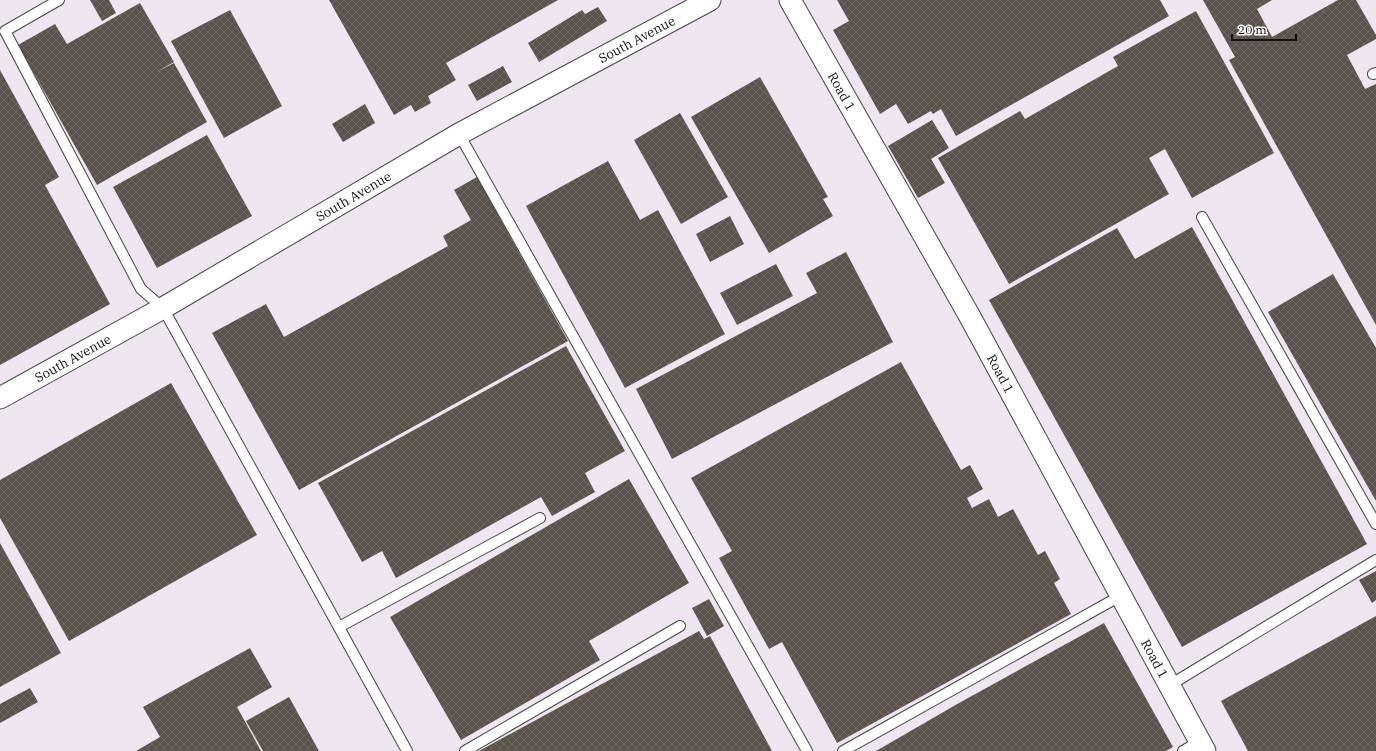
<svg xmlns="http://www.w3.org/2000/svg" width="1376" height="751" viewBox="0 0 1376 751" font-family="'IBM Plex Serif',serif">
	<defs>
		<pattern id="building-cross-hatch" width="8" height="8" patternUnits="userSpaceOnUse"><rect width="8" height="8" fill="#5a524d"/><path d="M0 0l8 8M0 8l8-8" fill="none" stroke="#6d6662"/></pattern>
	</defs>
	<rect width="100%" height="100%" fill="#fffdf5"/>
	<rect fill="#eee6ef" x="0" y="0" width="1376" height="751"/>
	<g fill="url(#building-cross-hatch)">
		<path d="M90,0H109L116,13L102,21Z"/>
		<path d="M329,0H558L446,63L456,80L428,96L431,103L415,112L411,105L394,115Z"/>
		<path d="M837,0H1160L1169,16L956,136L941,109L933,114L931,111L908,124L896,104L880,114L833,30L849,21Z"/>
		<path d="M1203,0H1272L1257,9L1272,37L1338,0H1356L1376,35V39L1347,55L1365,89L1376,84V325L1229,60L1235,57Z"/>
		<path d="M140,3L174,62L156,72L174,63L207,122L97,185L18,45L55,24L67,44Z"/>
		<path d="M598,7L607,21L539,62L528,43L582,10L585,14Z"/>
		<path d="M230,10L282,106L224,138L171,41Z"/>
		<path d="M1196,11L1274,153L1192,198L1165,149L1149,158L1169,194L1009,284L938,158L1020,111L1025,119L1118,66L1113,57Z"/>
		<path d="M503,66L512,82L477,101L468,85Z"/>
		<path d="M0,70L59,177L45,185L110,304L0,365Z"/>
		<path d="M760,77L828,197L823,199L833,216L769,253L691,117Z"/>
		<path d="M365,104L375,123L343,142L332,124Z"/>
		<path d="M680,113L728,197L681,224L634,140Z"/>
		<path d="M932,120L949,148L931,159L945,183L918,198L888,146Z"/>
		<path d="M207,135L252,216L157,268L113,187Z"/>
		<path d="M608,161L640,220L658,210L725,334L625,388L526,206Z"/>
		<path d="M477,177L568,341L299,490L212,333L266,304L284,337L448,246L443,236L471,220L454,190Z"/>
		<path d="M730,216L744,244L710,262L696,234Z"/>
		<path d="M1192,227L1367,544L1182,647L989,300L1117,228L1135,259Z"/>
		<path d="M846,252L893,342L672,459L636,389L817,293L806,273Z"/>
		<path d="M776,264L793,296L737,325L720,293Z"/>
		<path d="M1333,274L1376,348V501L1268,312Z"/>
		<path d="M566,346L625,451L585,473L595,492L552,516L541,497L396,578L382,551L362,562L318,483Z"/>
		<path d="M901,362L961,470L970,465L983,489L967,498L972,508L989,499L998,517L1013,509L1038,555L1045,551L1060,579L1054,583L1071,614L837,743L782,642L769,649L719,558L732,551L691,478Z"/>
		<path d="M171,383L257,535L69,641L0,518V480Z"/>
		<path d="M629,479L689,583L589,641L600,660L461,740L390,617Z"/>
		<path d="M0,543L61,653L0,687Z"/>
		<path d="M1376,571V600L1372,603L1359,580Z"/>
		<path d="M709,599L724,626L707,636L692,608Z"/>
		<path d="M1376,616V751H1248L1221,701Z"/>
		<path d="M1104,623L1173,747L1166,751H876L959,703Z"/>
		<path d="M699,631L704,639L710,636L772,751H479Z"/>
		<path d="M250,648L272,687L237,707L261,751H136L160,737L143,707Z"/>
		<path d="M30,688L38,702L0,723V704Z"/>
		<path d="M289,697L319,751H263L246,721Z"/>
	</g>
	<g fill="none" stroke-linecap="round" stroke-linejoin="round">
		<g stroke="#444" stroke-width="12">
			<g id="lane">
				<path d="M59,0L5,31L141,289L163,308L407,751"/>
				<path d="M1373,74L1376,73"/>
				<path d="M459,134L807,751"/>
				<path d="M1202,217L1376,524"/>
				<path d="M339,627L540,518"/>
				<path d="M1170,685L1376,560"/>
				<path d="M465,751L680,626"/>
				<path d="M843,751L1122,595"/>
				<path d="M1183,751L1200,741"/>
			</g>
		</g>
		<g stroke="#444" stroke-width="23">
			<g id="street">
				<path id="s1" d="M790,0L969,315L1205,751"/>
				<path id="s2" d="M0,398L163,308L459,134L710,0"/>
			</g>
		</g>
		<use href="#lane" stroke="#fff" stroke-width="10"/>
		<use href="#street" stroke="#fff" stroke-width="21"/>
	</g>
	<g text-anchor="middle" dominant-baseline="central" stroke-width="4" stroke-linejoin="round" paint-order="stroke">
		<g font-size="13" fill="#111" stroke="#fff">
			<text stroke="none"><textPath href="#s2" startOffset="731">South Avenue</textPath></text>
			<text stroke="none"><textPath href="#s1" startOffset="105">Road 1</textPath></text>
			<text stroke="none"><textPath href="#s2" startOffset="407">South Avenue</textPath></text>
			<text stroke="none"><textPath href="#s2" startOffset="83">South Avenue</textPath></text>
			<text stroke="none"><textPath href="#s1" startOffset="429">Road 1</textPath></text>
			<text stroke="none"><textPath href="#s1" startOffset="753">Road 1</textPath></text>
		</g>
	</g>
	<path d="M1232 34v6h64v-6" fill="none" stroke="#111111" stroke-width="2"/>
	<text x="1238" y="34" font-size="12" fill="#111111" stroke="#ffffff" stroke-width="3" paint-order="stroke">20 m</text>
</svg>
